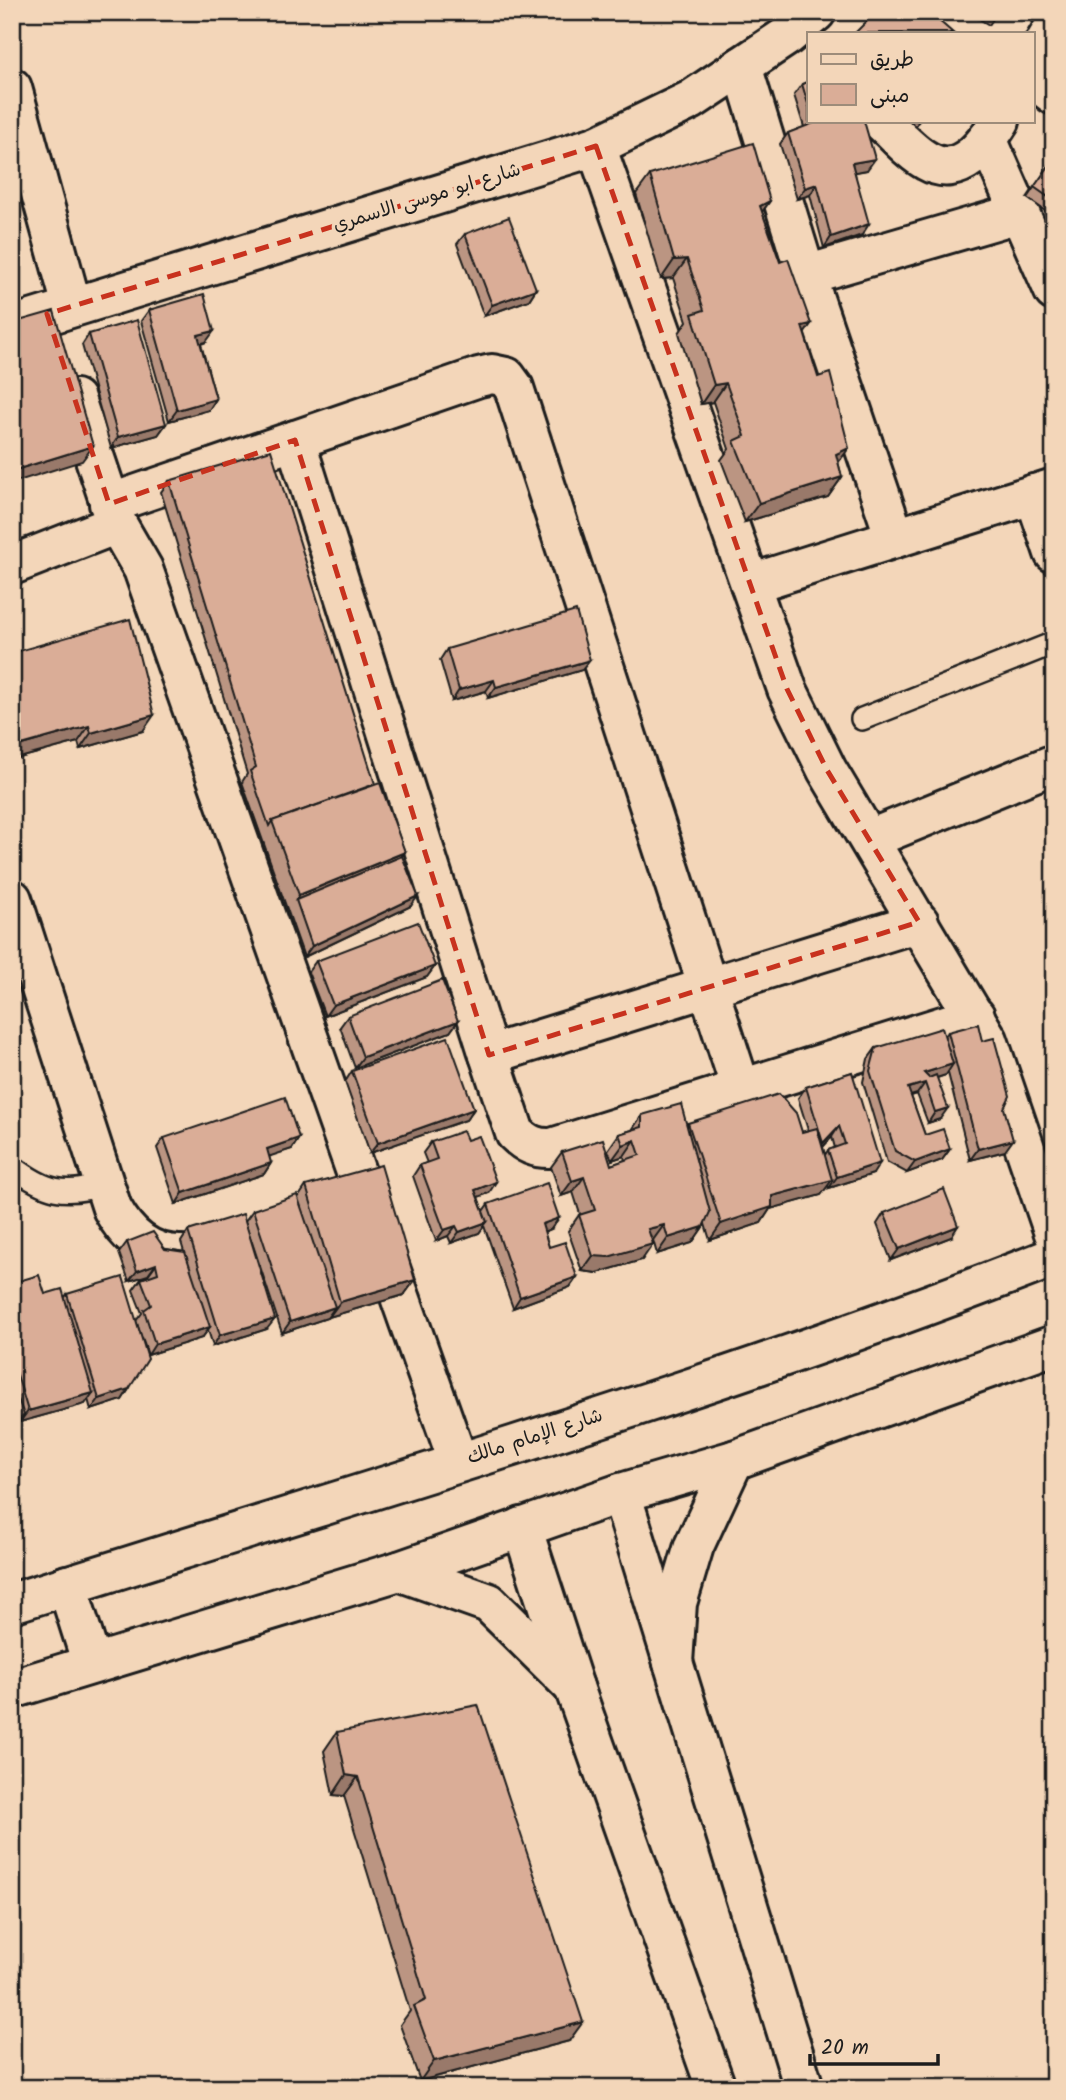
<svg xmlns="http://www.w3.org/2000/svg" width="1066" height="2100" viewBox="0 0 1066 2100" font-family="Kalam,'Playpen Sans Arabic',sans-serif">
	<rect width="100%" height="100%" fill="#f3d6b9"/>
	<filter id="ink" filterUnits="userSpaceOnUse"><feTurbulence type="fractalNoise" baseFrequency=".0143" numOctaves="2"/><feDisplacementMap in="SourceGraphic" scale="14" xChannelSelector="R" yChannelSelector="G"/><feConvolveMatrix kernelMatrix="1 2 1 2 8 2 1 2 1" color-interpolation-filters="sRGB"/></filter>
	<g filter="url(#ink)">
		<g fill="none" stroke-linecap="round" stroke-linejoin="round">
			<g stroke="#1c1c1c" stroke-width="26">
				<g id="lane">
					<path d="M862,719L1054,643"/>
					<path d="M12,1166C45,1191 64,1197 105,1184"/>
				</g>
			</g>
			<g stroke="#1c1c1c" stroke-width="44">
				<g id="street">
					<path d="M1033,63L1054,27"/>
					<path d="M742,66L806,275L895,538"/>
					<path d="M1033,79L1054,95"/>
					<path d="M12,88L72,306"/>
					<path d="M881,121C895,133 910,152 927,161C960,180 985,145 1000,121"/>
					<path d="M988,141L1054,291"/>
					<path d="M596,146L787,689L827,770L988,1040L1054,1233"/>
					<path d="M806,275L1019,213"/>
					<path d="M12,326L596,146L691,100L787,36L816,12"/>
					<path d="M75,399L117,524L143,569L458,1461"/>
					<path d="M295,440L489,1055L515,1133C526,1144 536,1149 552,1148L975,1016"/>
					<path d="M1034,494L1054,553"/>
					<path d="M109,504L479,377L492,374L506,377L514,388L741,1089"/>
					<path d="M12,565L117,524"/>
					<path d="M750,584L1054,488"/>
					<path d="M870,839L1054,764"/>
					<path d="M12,899L112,1208C127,1236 149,1256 182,1255"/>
					<path d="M489,1055L919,922"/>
					<path d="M621,1493L804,2088"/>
					<path d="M522,1527L574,1687L716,2088"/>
				</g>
			</g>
			<g stroke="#1c1c1c" stroke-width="44">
				<g id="secondary">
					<path d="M399,1571L489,1603L574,1687"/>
					<path d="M67,1585L92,1664"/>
					<path d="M12,1603C360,1492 714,1391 1054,1257"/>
					<path d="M673,1663L677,1603L694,1546L734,1460"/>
					<path d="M12,1689L399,1571L621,1493L734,1460L1054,1345"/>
				</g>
			</g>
			<use href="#lane" stroke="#f3d6b9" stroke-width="21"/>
			<use href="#street" stroke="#f3d6b9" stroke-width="38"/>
			<use href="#secondary" stroke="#f3d6b9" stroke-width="38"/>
		</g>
		<g fill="#bb9582" stroke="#1c1c1c" stroke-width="2" fill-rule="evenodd">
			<path d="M968,12H998L989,25Z"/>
			<path d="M809,81V121H864L867,170L855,172L862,235L824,248L810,195L797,199L780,144L788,133L804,127L794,95L802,84Z"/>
			<path d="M910,121H919L915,126Z"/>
			<path d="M1054,158V217L1027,198Z"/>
			<path d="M650,175L770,201L762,212L780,262L811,324L804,333L842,477L828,497L745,522L721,460L729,449L713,402L701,404L679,333L687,321L673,278L661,279L636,194Z"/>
			<path d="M465,234L536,289L529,300L484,316L457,244Z"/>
			<path d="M149,310L206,342L201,344L216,399L209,410L169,421L141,321Z"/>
			<path d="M89,334L166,424L158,435L111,448L82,345Z"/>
			<path d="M169,481L375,784L405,852L402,856L411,906L304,957L242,782L247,774L161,492Z"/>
			<path d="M447,649L590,660L582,670L488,698L486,691L452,701L440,660Z"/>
			<path d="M12,653L143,731L80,749L78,742L12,760Z"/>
			<path d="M316,961L435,966L427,977L325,1016L308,972Z"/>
			<path d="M348,1016L458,1021L450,1032L355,1068L340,1027Z"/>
			<path d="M948,1032L982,1041L1004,1108L1005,1151L970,1160L948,1073L946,1075L937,1078L940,1119L928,1123L917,1094L911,1096L925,1135L950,1149L942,1160L907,1173L887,1162L863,1082L868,1059L876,1048L945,1036Z"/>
			<path d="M352,1071L474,1109L466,1120L370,1153L345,1082Z"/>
			<path d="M852,1072L873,1174L829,1188L828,1185L821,1195L770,1209L761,1223L710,1240L705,1224L692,1243L657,1254L653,1240L652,1241L642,1260L597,1273L582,1271L568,1231L579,1215L580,1214L573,1192L561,1196L551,1167L562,1152L611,1165L625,1160L624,1156L612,1160L608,1150L619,1134L632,1130L642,1115L687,1125L688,1123L802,1132L808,1130L798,1098L806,1087ZM832,1137L835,1148L828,1150L825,1155L823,1147Z"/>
			<path d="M164,1138H299L292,1149L269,1156L271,1163L264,1174L176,1204L157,1148Z"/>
			<path d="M431,1142L489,1193L478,1197L483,1211L488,1204L551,1229L544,1232L549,1247L577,1277L570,1287L513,1308L484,1226L479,1233L451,1243L448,1236L436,1241L413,1176L420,1165L427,1163L423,1153Z"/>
			<path d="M306,1186L415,1280L404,1295L329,1317V1316L327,1318L282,1333L245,1221L253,1210L298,1198Z"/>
			<path d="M884,1213L951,1237L891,1260L877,1224Z"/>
			<path d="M188,1231L267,1329L213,1346L208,1330L202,1338L148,1355L136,1321L142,1313L133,1290L141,1279L149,1276L148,1275L129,1281L119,1253L127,1242L184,1252L181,1242Z"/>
			<path d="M12,1283L45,1294L65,1297L67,1294L129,1389L122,1400L91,1410L88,1399L85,1404L20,1422V1421L12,1430Z"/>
			<path d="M337,1732L569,2041L420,2081L400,2025L410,2011L344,1796L333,1795L324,1751Z"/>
		</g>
		<g fill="#99796a" stroke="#1c1c1c" stroke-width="2">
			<path d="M875,159L867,170L845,174L852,163Z"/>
			<path d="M817,184L810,195L797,199L805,188Z"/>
			<path d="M770,201L756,220L760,206Z"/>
			<path d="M869,224L862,235L824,248L831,237Z"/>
			<path d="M687,259L673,278L661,279L674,260Z"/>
			<path d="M536,289L529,300L484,316L492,305Z"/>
			<path d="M811,324L798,343L802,326Z"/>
			<path d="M214,331L206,342L191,346L198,335Z"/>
			<path d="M726,383L713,402L701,404L714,385Z"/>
			<path d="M216,399L209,410L169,421L177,410Z"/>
			<path d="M166,424L158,435L111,448L118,437Z"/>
			<path d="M93,446L82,461L12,483V471Z"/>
			<path d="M849,448L835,467L836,454Z"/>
			<path d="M842,477L828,497L745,522L759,503Z"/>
			<path d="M590,660L582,670L488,698L496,687Z"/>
			<path d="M494,680L486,691L452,701L459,690Z"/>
			<path d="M154,715L143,731L80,749L91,733Z"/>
			<path d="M89,726L78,742L12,760V755L18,746Z"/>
			<path d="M405,852L394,867L296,900L299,895Z"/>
			<path d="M418,896L411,906L304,957L312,946Z"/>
			<path d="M435,966L427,977L325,1016L333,1005Z"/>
			<path d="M458,1021L450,1032L355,1068L363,1057Z"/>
			<path d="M953,1064L946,1075L917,1084L924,1073Z"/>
			<path d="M925,1083L917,1094L901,1099L908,1088Z"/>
			<path d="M948,1108L940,1119L928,1123L935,1112Z"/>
			<path d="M474,1109L466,1120L370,1153L378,1143Z"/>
			<path d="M839,1126L832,1137L816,1154L823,1143Z"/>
			<path d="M299,1138L292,1149L259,1160L267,1149Z"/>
			<path d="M635,1140L624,1156L612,1160L623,1145Z"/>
			<path d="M1013,1140L1005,1151L970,1160L978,1149Z"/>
			<path d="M950,1149L942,1160L907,1173L915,1162Z"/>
			<path d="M271,1163L264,1174L176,1204L183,1193Z"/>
			<path d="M880,1163L873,1174L829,1188L837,1177Z"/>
			<path d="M584,1177L573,1192L561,1196L572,1181Z"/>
			<path d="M832,1180L821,1195L770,1209L761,1223L710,1240L721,1224L772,1196Z"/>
			<path d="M496,1182L489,1193L467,1201L475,1190Z"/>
			<path d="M559,1218L551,1229L534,1235L542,1224Z"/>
			<path d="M487,1222L479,1233L451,1243L459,1232Z"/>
			<path d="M664,1225L653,1240L638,1244L648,1229Z"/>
			<path d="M456,1226L448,1236L436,1241L444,1230Z"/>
			<path d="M958,1226L951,1237L891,1260L899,1249Z"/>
			<path d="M703,1227L692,1243L657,1254L668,1238Z"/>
			<path d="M653,1244L642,1260L597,1273L582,1271L593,1256Z"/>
			<path d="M156,1264L148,1275L129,1281L137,1271Z"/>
			<path d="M577,1277L570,1287L513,1308L520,1297Z"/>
			<path d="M415,1280L404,1295L329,1317L340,1302Z"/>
			<path d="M335,1307L327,1318L282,1333L290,1322Z"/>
			<path d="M275,1319L267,1329L213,1346L220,1335Z"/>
			<path d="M210,1327L202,1338L148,1355L155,1344Z"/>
			<path d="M129,1389L122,1400L91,1410L99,1399Z"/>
			<path d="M93,1393L85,1404L20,1422L28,1411Z"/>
			<path d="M346,1775L358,1777L344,1796L333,1795Z"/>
			<path d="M583,2022L569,2041L420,2081L434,2061Z"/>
		</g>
		<g fill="#daad97" stroke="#1c1c1c" stroke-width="2">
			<path d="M876,12H929L953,33H855Z"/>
			<path d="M809,81V107L802,84Z"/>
			<path d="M813,121H864L875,159L852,163L869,224L831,237L817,184L805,188L788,133L814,123Z"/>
			<path d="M753,143L770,201L760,206L780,262L788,259L811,324L802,326L818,377L830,373L849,448L836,454L842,477L759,503L734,441L745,436L726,383L714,385L692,314L704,310L687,259L674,260L650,175Z"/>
			<path d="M1054,159V201L1034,187Z"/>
			<path d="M509,217L536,289L492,305L465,234Z"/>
			<path d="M204,294L214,331L198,335L216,399L177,410L149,310Z"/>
			<path d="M54,311L93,446L12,471V323Z"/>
			<path d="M137,320L166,424L118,437L89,334Z"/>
			<path d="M271,450L375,784L272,821L269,826L250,771L256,767L169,481Z"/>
			<path d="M576,611L590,660L496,687L494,680L459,690L447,649Z"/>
			<path d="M130,619L154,715L91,733L89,726L18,746L12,725V653Z"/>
			<path d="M380,783L405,852L299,895L272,821Z"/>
			<path d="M402,856L418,896L312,946L296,900Z"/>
			<path d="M418,922L435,966L333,1005L316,961Z"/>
			<path d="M442,980L458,1021L363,1057L348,1016Z"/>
			<path d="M978,1024L982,1041L994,1038L1010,1096L1004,1108L1013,1140L978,1149L948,1032Z"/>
			<path d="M942,1028L953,1064L924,1073L929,1078L936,1075L948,1108L935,1112L925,1083L908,1088L925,1135L943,1129L950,1149L915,1162L895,1151L870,1071L876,1048Z"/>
			<path d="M448,1037L474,1109L378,1143L352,1071Z"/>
			<path d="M852,1072L880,1163L837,1177L828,1150L845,1144L839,1126L823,1143L806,1087Z"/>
			<path d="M779,1094L796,1113L802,1132L817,1128L832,1180L772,1196V1207L721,1224L688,1123Z"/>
			<path d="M285,1097L299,1138L267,1149L271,1163L183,1193L164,1138Z"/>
			<path d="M681,1104L710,1212L703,1227L668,1238L664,1225L648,1229L653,1244L608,1257L593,1256L579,1215L595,1210L584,1177L572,1181L562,1152L603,1139L611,1165L640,1155L635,1140L623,1145L619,1134L642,1127V1115Z"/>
			<path d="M463,1131L467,1140L479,1136L496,1182L475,1190L487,1222L459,1232L456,1226L444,1230L420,1165L437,1159L431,1142Z"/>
			<path d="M381,1165L415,1280L340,1302L306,1186Z"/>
			<path d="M547,1183L559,1218L542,1224L549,1247L565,1242L577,1277L520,1297L488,1204Z"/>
			<path d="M944,1189L958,1226L899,1249L884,1213Z"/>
			<path d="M297,1195L335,1307L290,1322L253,1210Z"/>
			<path d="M243,1214L275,1319L220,1335L188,1231Z"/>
			<path d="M153,1232L165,1249L185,1252L210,1327L155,1344L144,1310L151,1305L141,1279L158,1273L156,1264L137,1271L127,1242Z"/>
			<path d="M39,1275L45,1294L62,1289L93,1393L28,1411L12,1358V1283Z"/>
			<path d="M123,1277L148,1359L129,1389L99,1399L67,1294Z"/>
			<path d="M12,1383L24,1415L12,1428Z"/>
			<path d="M478,1705L583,2022L434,2061L414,2006L426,2000L358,1777L346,1775L337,1732Z"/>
		</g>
	</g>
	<path fill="none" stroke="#c8321e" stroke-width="5" stroke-dasharray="14 9" stroke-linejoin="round" d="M596,146L787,689L827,770L919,922L489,1055L295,440L109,504L47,314Z"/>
	<g text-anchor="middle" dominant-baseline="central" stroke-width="7" stroke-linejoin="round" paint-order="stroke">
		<g font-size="19" fill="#1c1c1c" stroke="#f3d6b9">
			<text transform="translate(427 198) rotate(-17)">شارع ابو موسى الاسمري</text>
			<text transform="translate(535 1437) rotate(-18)">شارع الإمام مالك</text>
		</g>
	</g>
	<rect width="1066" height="2100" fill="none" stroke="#f3d6b9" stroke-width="42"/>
	<rect x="21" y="21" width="1024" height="2058" fill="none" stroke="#1c1c1c" stroke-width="2.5" filter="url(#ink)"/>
	<rect x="807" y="32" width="228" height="91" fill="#f3d6b9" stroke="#9d8c7a" stroke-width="2"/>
	<rect x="821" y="54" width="35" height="10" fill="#f3d6b9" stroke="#9d8c7a" stroke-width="2"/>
	<text x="870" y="66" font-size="21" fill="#1c1c1c">طريق</text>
	<rect x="821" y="84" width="35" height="21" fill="#daad97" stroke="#9d8c7a" stroke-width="2"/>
	<text x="870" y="102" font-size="21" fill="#1c1c1c">مبنى</text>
	<path d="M810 2054v10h128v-10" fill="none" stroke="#1c1c1c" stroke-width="3.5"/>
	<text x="821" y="2054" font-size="21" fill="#1c1c1c" stroke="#f3d6b9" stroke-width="5" paint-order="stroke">20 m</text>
</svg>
